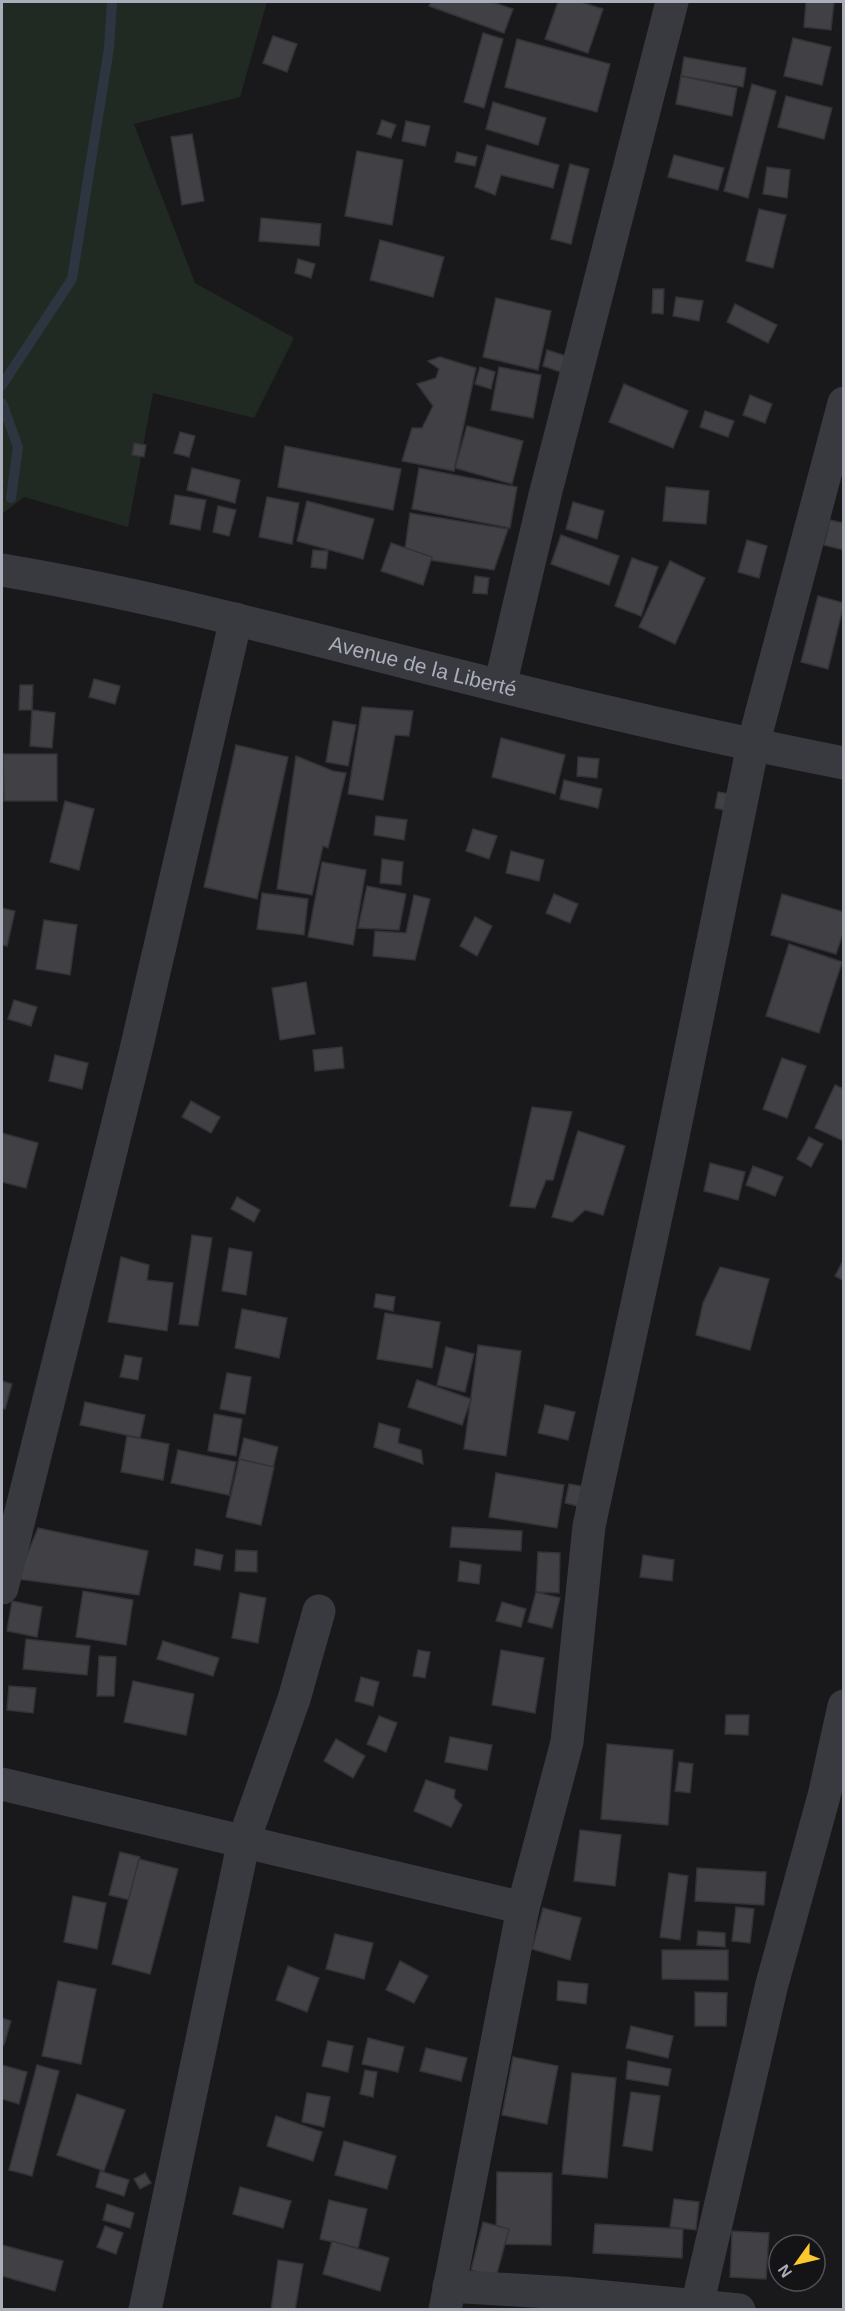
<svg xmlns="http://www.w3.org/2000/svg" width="845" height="2311" viewBox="0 0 845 2311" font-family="Arial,sans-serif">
  <rect width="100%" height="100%" fill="#19191b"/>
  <path fill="#202a22" d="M2 2H267L240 97 134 124 195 283 294 338 254 418 153 393 128 527 24 497 2 514Z"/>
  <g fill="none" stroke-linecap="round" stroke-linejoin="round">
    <g stroke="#2d3640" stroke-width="10">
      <path d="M2 385 72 279 109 48 112 2"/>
      <path d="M2 403 18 447 11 498"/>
    </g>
  </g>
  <g fill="#404045" stroke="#333237" stroke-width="1.5">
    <path d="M431 2H492L513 9 504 33 429 6Z"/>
    <path d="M558 2H581L603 9 588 53 545 39Z"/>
    <path d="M806 2H834L831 30 804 27Z"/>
    <path d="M483 33 503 39 484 108 464 102Z"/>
    <path d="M273 36 297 44 287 72 263 63Z"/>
    <path d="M793 38 831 47 822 85 784 76Z"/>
    <path d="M517 39 610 64 597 112 505 87Z"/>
    <path d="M684 57 746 68 743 87 681 76Z"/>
    <path d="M681 76 737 88 732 116 676 104Z"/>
    <path d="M752 84 776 91 748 198 724 191Z"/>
    <path d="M786 96 832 108 824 139 778 127Z"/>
    <path d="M493 102 546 118 538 145 486 129Z"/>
    <path d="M382 120 396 125 391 138 377 134Z"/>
    <path d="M406 121 430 126 425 146 402 141Z"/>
    <path d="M192 134 204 201 182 205 171 137Z"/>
    <path d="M487 145 559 165 553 188 501 175 495 195 475 187Z"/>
    <path d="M357 151 403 160 392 225 345 216Z"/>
    <path d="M457 152 477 157 475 166 455 162Z"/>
    <path d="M674 155 724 168 718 190 668 177Z"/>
    <path d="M570 164 589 169 571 244 551 239Z"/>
    <path d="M767 167 790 170 787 198 763 194Z"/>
    <path d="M759 209 786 215 773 268 746 261Z"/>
    <path d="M261 218 321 224 319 246 259 241Z"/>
    <path d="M380 240 444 257 433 297 370 280Z"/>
    <path d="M298 259 315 264 311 278 295 273Z"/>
    <path d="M653 289H664L663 314 652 313Z"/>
    <path d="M676 297 703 301 699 321 673 316Z"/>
    <path d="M496 298 551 311 538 370 483 357Z"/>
    <path d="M735 304 777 325 768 343 727 322Z"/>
    <path d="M547 350 566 356 561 372 543 366Z"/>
    <path d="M440 357 476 368 454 471 402 461 412 428H422L433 406 417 384 436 378 439 369 428 361Z"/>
    <path d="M480 367 495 372 491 389 475 384Z"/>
    <path d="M499 367 541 375 533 418 491 410Z"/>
    <path d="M624 384 688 411 673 448 609 422Z"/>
    <path d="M750 395 772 404 765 423 743 415Z"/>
    <path d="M705 411 734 421 728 437 700 427Z"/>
    <path d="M467 426 523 441 512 484 455 468Z"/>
    <path d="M180 432 195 436 189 457 174 453Z"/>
    <path d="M134 443 146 445 144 457 132 455Z"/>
    <path d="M285 446 401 469 393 510 278 487Z"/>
    <path d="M192 468 240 480 235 503 187 490Z"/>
    <path d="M419 468 517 487 510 528 412 509Z"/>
    <path d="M666 487 709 491 706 524 663 521Z"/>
    <path d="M175 495 206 500 200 530 170 524Z"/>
    <path d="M267 497 299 503 292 544 259 537Z"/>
    <path d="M307 501 374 519 363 559 297 541Z"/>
    <path d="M573 502 604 511 597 539 566 529Z"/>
    <path d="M218 506 236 510 229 536 213 532Z"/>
    <path d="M410 513 508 529 494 570 404 556Z"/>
    <path d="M830 520 844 523V550L824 545Z"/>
    <path d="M561 535 619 556 609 585 551 564Z"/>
    <path d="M747 540 767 546 759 578 738 572Z"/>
    <path d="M391 543 432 557 423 585 381 571Z"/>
    <path d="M313 550 328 551 326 569 311 567Z"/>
    <path d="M632 558 658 567 641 616 615 606Z"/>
    <path d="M670 561 705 578 675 644 639 627Z"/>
    <path d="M475 576 489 578 487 594 473 593Z"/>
    <path d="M818 596 844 603 828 669 801 662Z"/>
    <path d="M94 679 120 686 115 704 89 697Z"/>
    <path d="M20 685H33L32 710H19Z"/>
    <path d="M362 707 413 711 409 736 395 735 383 800 348 794Z"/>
    <path d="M32 710 55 713 52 748 30 746Z"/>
    <path d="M333 721 356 725 348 766 326 762Z"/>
    <path d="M501 738 565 755 555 794 492 777Z"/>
    <path d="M236 745 288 757 257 899 204 887Z"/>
    <path d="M3 754H57V801H4Z"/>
    <path d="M296 756 333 771 346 773 328 848 323 846 312 895 277 889Z"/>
    <path d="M578 757 599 759 597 778 577 776Z"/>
    <path d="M564 780 602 789 598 808 560 799Z"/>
    <path d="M718 792 731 794 728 811 715 808Z"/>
    <path d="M65 801 94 809 79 870 50 862Z"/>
    <path d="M376 816 407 820 404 840 374 835Z"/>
    <path d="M473 829 497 836 489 859 466 851Z"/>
    <path d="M511 851 544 860 539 881 506 873Z"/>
    <path d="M382 859 403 862 401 885 380 883Z"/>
    <path d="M322 862 366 870 353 945 308 937Z"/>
    <path d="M367 886 406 894 399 930 358 928Z"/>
    <path d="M262 893 308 899 304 935 257 929Z"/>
    <path d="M554 894 578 904 570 923 546 913Z"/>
    <path d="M782 894 844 912V930L836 954 771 935Z"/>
    <path d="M414 895 430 899 415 960 373 956 375 931 406 933Z"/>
    <path d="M2 908 15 911 7 946 2 945Z"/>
    <path d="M475 917 492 926 477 956 460 946Z"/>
    <path d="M44 920 77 925 70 975 36 969Z"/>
    <path d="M789 944 842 962 819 1033 766 1016Z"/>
    <path d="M306 982 315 1034 280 1040 272 988Z"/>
    <path d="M14 1000 37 1007 31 1026 8 1019Z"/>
    <path d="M342 1047 344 1068 315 1071 313 1050Z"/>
    <path d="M55 1055 88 1063 82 1089 49 1081Z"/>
    <path d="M782 1058 806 1066 787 1118 763 1109Z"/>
    <path d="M835 1085 844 1089V1141L815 1128Z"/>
    <path d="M191 1101 220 1117 211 1133 182 1117Z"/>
    <path d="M532 1107 572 1112 553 1180H546L535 1208 510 1206Z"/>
    <path d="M578 1131 625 1146 603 1215 585 1210 572 1222 552 1217Z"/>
    <path d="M2 1133 38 1143 26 1188 2 1182Z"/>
    <path d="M809 1137 823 1144 811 1167 797 1159Z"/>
    <path d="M710 1163 745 1172 738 1200 704 1191Z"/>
    <path d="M753 1166 783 1177 775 1196 746 1185Z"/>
    <path d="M237 1197 260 1210 254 1222 231 1209Z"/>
    <path d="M192 1235 212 1238 198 1326 179 1324Z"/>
    <path d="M229 1248 252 1252 246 1295 222 1291Z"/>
    <path d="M121 1257 149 1265 147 1280 173 1283 167 1331 108 1322Z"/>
    <path d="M844 1259V1281L835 1276Z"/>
    <path d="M720 1267 769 1279 750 1350 696 1335 703 1303Z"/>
    <path d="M376 1294 395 1297 393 1311 374 1307Z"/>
    <path d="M242 1309 287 1318 279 1358 235 1348Z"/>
    <path d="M385 1313 440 1322 432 1368 377 1359Z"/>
    <path d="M478 1345 521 1351 506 1456 464 1449Z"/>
    <path d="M446 1347 474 1354 465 1392 437 1385Z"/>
    <path d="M125 1355 142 1358 138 1380 120 1377Z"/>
    <path d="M227 1373 251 1377 245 1414 220 1409Z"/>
    <path d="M417 1380 471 1399 462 1425 408 1407Z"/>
    <path d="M2 1381 12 1384 5 1409 2 1408Z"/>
    <path d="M85 1402 145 1415 140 1438 80 1425Z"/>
    <path d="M545 1405 575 1412 568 1440 538 1433Z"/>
    <path d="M214 1414 242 1419 236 1456 208 1451Z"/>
    <path d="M379 1423 400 1429 398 1443 421 1450 423 1464 374 1447Z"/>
    <path d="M127 1436 169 1444 163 1480 121 1472Z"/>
    <path d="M244 1438 278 1447 273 1468 239 1459Z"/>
    <path d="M178 1450 236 1462 229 1495 171 1483Z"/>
    <path d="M239 1459 274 1467 261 1525 226 1517Z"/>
    <path d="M496 1473 564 1485 557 1528 489 1517Z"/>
    <path d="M569 1484 582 1486 578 1506 565 1503Z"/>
    <path d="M452 1527 522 1531 521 1551 450 1547Z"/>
    <path d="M38 1528 148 1551 139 1595 17 1579Z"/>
    <path d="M196 1549 223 1555 220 1570 194 1565Z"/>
    <path d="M236 1550 257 1551V1572L235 1571Z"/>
    <path d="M538 1552 560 1553 559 1593 536 1592Z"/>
    <path d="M643 1555 674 1560 672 1581 640 1577Z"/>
    <path d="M460 1561 481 1565 479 1584 458 1581Z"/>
    <path d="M83 1591 133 1600 126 1645 76 1637Z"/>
    <path d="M536 1592 560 1598 552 1628 528 1622Z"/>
    <path d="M240 1593 266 1598 258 1643 232 1638Z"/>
    <path d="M12 1601 42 1607 37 1637 7 1631Z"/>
    <path d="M502 1602 526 1609 521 1627 496 1621Z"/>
    <path d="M26 1639 90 1646 87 1675 23 1669Z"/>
    <path d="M163 1641 219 1658 213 1676 157 1659Z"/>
    <path d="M418 1650 430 1652 425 1678 413 1676Z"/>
    <path d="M501 1650 544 1658 535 1713 492 1705Z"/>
    <path d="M99 1656 116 1657 114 1696H97Z"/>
    <path d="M361 1677 379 1682 373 1706 355 1701Z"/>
    <path d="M133 1681 194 1694 186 1735 124 1722Z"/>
    <path d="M9 1686 36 1688 33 1713 7 1710Z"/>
    <path d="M726 1715H749L748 1735 725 1734Z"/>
    <path d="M379 1716 397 1723 386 1752 367 1744Z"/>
    <path d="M450 1737 492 1745 487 1770 445 1762Z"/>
    <path d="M336 1739 365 1756 353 1778 324 1761Z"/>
    <path d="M607 1744 673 1750 668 1825 601 1819Z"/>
    <path d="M679 1762 693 1764 690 1793 675 1791Z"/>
    <path d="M426 1780 455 1790 454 1798 462 1805 451 1827 414 1811Z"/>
    <path d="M580 1830 621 1835 615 1886 574 1881Z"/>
    <path d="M120 1852 140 1857 130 1900 109 1895Z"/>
    <path d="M139 1859 178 1869 150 1974 112 1964Z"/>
    <path d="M697 1868 766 1872 764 1905 695 1901Z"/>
    <path d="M669 1873 688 1876 680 1940 660 1937Z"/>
    <path d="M73 1896 106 1903 97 1949 64 1942Z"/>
    <path d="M736 1907 754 1909 750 1943 732 1941Z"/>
    <path d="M543 1908 581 1918 570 1960 532 1949Z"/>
    <path d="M698 1931 725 1933V1947L697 1945Z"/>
    <path d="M335 1934 373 1943 364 1979 326 1969Z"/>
    <path d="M662 1950H728V1980L662 1979Z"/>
    <path d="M400 1961 428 1976 414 2003 386 1990Z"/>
    <path d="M288 1966 319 1978 307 2012 276 2000Z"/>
    <path d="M58 1981 96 1989 81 2064 42 2056Z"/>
    <path d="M558 1981 588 1984 586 2004 557 2000Z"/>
    <path d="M695 1992 727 1993 726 2026H695Z"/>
    <path d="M2 2018 11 2021 4 2045 2 2044Z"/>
    <path d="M631 2026 673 2036 668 2058 626 2048Z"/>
    <path d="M368 2038 404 2047 398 2072 362 2064Z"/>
    <path d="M328 2041 353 2046 348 2072 322 2066Z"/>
    <path d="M426 2048 467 2058 461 2081 420 2071Z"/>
    <path d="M513 2057 558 2066 547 2124 502 2115Z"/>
    <path d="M628 2061 671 2069 668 2086 626 2079Z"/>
    <path d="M2 2065 27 2072 19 2104 2 2099Z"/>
    <path d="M37 2065 59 2071 32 2176 9 2170Z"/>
    <path d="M365 2070 377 2072 373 2097 360 2094Z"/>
    <path d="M572 2073 616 2078 607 2178 562 2174Z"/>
    <path d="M631 2092 660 2096 652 2151 623 2146Z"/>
    <path d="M307 2093 330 2097 324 2127 302 2122Z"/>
    <path d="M77 2094 125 2110 104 2171 57 2155Z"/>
    <path d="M276 2116 322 2132 313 2161 267 2146Z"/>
    <path d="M344 2141 396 2156 387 2189 335 2175Z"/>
    <path d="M100 2171 129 2180 124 2196 96 2187Z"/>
    <path d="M497 2172 552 2173 551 2245 496 2244Z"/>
    <path d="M145 2173 151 2183 140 2189 134 2179Z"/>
    <path d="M240 2187 291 2201 283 2228 233 2214Z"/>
    <path d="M674 2199 699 2202 696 2230 670 2227Z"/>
    <path d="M329 2200 367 2209 358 2248 320 2239Z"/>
    <path d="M107 2204 134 2213 130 2228 103 2220Z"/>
    <path d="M483 2222 509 2229 496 2277 471 2270Z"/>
    <path d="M595 2224 683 2229 682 2258 593 2253Z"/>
    <path d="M105 2226 123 2233 116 2254 97 2247Z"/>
    <path d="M732 2231 769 2233 766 2279 730 2277Z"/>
    <path d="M332 2241 389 2258 380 2291 323 2274Z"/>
    <path d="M2 2245 63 2261 55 2291 2 2276Z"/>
    <path d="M278 2260 303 2264 295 2310H271Z"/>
  </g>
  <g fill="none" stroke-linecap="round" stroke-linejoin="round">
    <g stroke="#393a40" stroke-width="33">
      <path id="s1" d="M2 570C129 591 255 624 381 656 534 695 688 733 844 763"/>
      <path d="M500 686 545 495 672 2"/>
      <path d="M2 1588 135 1054 236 619"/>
      <path d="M2 1784 523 1908"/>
      <path d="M449 2286 565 2293 739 2310"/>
      <path d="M145 2310 244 1840 294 1699 319 1611"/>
      <path d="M445 2310 523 1908 567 1742 589 1526 668 1161 753 745 844 403"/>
      <path d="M696 2310 772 1984 824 1796 844 1706"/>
    </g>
  </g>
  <g text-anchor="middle" stroke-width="6" stroke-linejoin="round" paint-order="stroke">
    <g font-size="21" fill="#aaaebb" stroke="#141316">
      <text dy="7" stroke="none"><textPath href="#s1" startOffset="432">Avenue de la Liberté</textPath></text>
    </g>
  </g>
  <rect width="845" height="2311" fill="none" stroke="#aaaebb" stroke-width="6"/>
  <g transform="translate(797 2263) rotate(236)"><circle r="28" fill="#141316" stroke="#505158" stroke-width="1.5"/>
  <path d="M0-4.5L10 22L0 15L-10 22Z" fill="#fdc82e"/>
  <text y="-9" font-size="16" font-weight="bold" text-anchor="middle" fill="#aaaebb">N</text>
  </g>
</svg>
